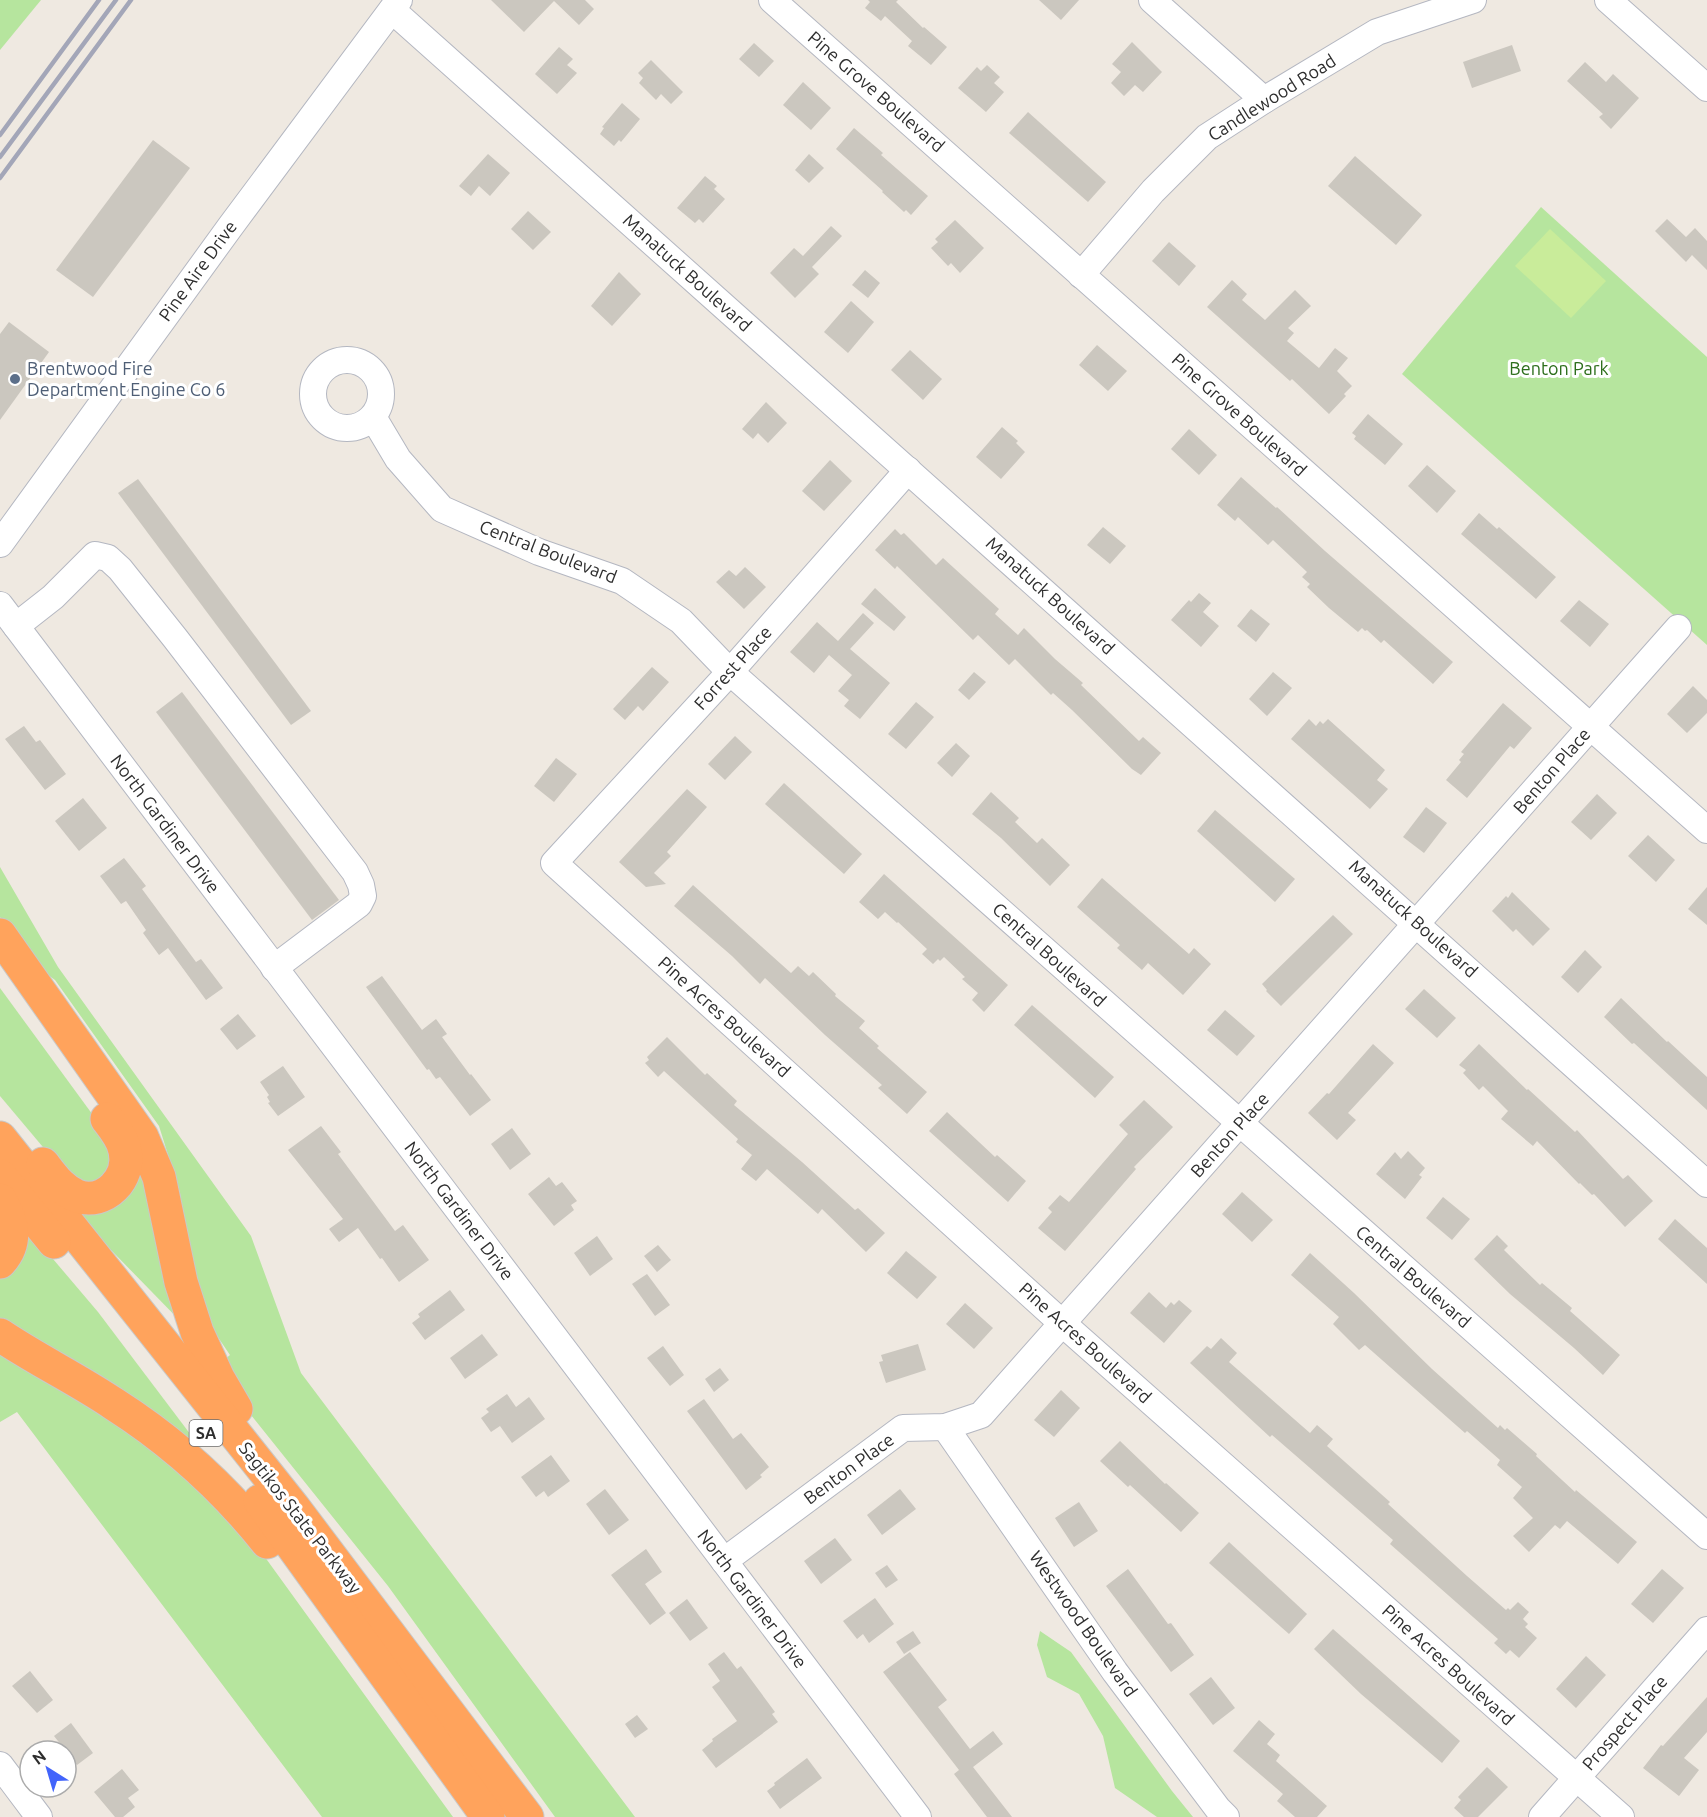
<svg xmlns="http://www.w3.org/2000/svg" width="1707" height="1817" viewBox="0 0 1707 1817" font-family="Ubuntu,sans-serif">
  <rect width="100%" height="100%" fill="#efe9e1"/>
  <g fill="#b6e59e">
    <path d="M0 0H41L0 50Z"/>
    <path d="M1541 207 1707 357V645L1402 374Z"/>
    <path d="M0 867 58 967 251 1236 301 1373 635 1817H555L388 1586 251 1415 224 1360 230 1355 205 1318 188 1254 180 1193 159 1126 55 980 23 957 0 917Z"/>
    <path d="M0 988 117 1148 102 1187 69 1178 0 1096Z"/>
    <path d="M136 1150 189 1330 111 1250 74 1208Z"/>
    <path d="M25 1226 98 1312 203 1451 197 1459 0 1326V1277Z"/>
    <path d="M0 1345 98 1404 238 1520 453 1817H322L17 1412 0 1422Z"/>
    <path d="M1040 1631 1071 1652 1172 1791 1193 1817H1157L1115 1788 1103 1736 1079 1694 1047 1677 1037 1645Z"/>
  </g>
  <path fill="#c9ec9a" d="M1550 229 1606 281 1571 318 1515 266Z"/>
  <g fill="#cbc7bf">
    <path d="M491 0H585L594 9 579 25 554 1 524 32Z"/>
    <path d="M868 0H898L896 2 923 28 924 27 947 47 931 65 908 46 912 41 885 16 881 21 865 8 870 2Z"/>
    <path d="M1039 0H1079L1061 20Z"/>
    <path d="M1132 42 1162 72 1143 92 1135 85 1124 96 1111 83 1121 72 1112 64Z"/>
    <path d="M754 43 774 61 759 77 739 59Z"/>
    <path d="M1512 45 1521 71 1472 88 1463 62Z"/>
    <path d="M559 47 573 59 567 65 577 73 557 94 535 74Z"/>
    <path d="M651 60 683 92 671 104 661 94 656 100 639 83 643 78 638 73Z"/>
    <path d="M1585 62 1606 82 1613 74 1639 98 1611 129 1599 117 1603 114 1567 81Z"/>
    <path d="M987 65 1000 77 994 83 1004 92 986 112 958 88 977 67 981 71Z"/>
    <path d="M803 82 831 108 811 130 783 105Z"/>
    <path d="M622 103 640 119 621 142 619 140 614 146 600 134 604 128 602 127Z"/>
    <path d="M1028 112 1106 182 1088 202 1009 133Z"/>
    <path d="M854 128 883 153 881 155 928 196 911 215 906 210 904 212 882 192 883 191 836 149Z"/>
    <path d="M153 140 190 168 93 297 56 270Z"/>
    <path d="M488 154 510 173 490 196 479 186 471 196 459 186Z"/>
    <path d="M809 154 824 168 809 183 795 170Z"/>
    <path d="M1355 156 1422 215 1396 245 1328 186Z"/>
    <path d="M705 176 717 186 714 189 725 199 703 223 699 219 695 223 677 208Z"/>
    <path d="M528 211 551 232 533 250 511 229Z"/>
    <path d="M1667 219 1686 237 1695 228 1707 241V270L1692 255 1686 262 1655 231Z"/>
    <path d="M955 220 984 248 960 273 951 263 948 266 931 248 938 242 935 239Z"/>
    <path d="M831 226 842 236 812 267 819 274 795 298 770 273 794 248 803 256Z"/>
    <path d="M1169 242 1196 266 1179 286 1152 261Z"/>
    <path d="M865 270 880 283 868 298 852 285Z"/>
    <path d="M619 272 641 294 612 326 591 306Z"/>
    <path d="M1232 280 1247 294 1242 300 1265 320 1295 290 1311 306 1288 328 1294 333 1287 341 1319 368 1335 348 1348 358 1337 371 1352 386 1344 394 1346 396 1329 414 1292 379 1290 381 1207 307Z"/>
    <path d="M851 301 874 322 848 353 824 332Z"/>
    <path d="M9 322 49 352 0 420V334Z"/>
    <path d="M1097 345 1127 371 1108 391 1079 365Z"/>
    <path d="M910 350 942 379 923 400 891 370Z"/>
    <path d="M766 402 787 423 768 443 758 433 753 439 742 429Z"/>
    <path d="M1368 414 1403 444 1385 465 1354 439 1356 436 1352 433Z"/>
    <path d="M1002 427 1018 441 1016 443 1025 452 1001 479 976 457Z"/>
    <path d="M1189 429 1217 455 1199 475 1171 449Z"/>
    <path d="M830 460 852 481 824 511 802 491Z"/>
    <path d="M1427 465 1456 491 1437 513 1408 486Z"/>
    <path d="M1241 477 1276 508 1277 507 1325 551 1453 662 1433 684 1384 640 1381 643 1367 630 1365 631 1362 628 1358 632 1329 608 1307 587 1310 584 1302 577 1307 572 1273 540 1268 545 1238 517 1235 521 1217 505Z"/>
    <path d="M138 479 311 711 291 725 118 493Z"/>
    <path d="M1479 513 1497 529 1499 527 1556 577 1536 599 1461 534Z"/>
    <path d="M1103 527 1126 546 1110 564 1087 545Z"/>
    <path d="M895 529 901 535 904 533 936 565 943 558 999 609 995 614 1018 635 1024 628 1055 659 1083 683 1081 685 1139 741 1143 737 1161 753 1141 775 1132 769 1072 710 1053 693 1051 695 1015 659 1009 665 978 635 973 640 897 566 895 569 875 550Z"/>
    <path d="M745 567 766 587 744 609 716 582 729 570 736 576Z"/>
    <path d="M875 588 906 617 894 631 861 604Z"/>
    <path d="M1199 593 1211 603 1203 612 1219 626 1201 647 1171 620 1189 600 1191 602Z"/>
    <path d="M1579 600 1609 624 1590 647 1560 621Z"/>
    <path d="M1251 609 1270 624 1256 642 1237 626Z"/>
    <path d="M863 613 874 623 850 649 890 683 860 719 844 706 849 700 838 691 852 675 829 655 814 673 790 652 817 622 838 641Z"/>
    <path d="M652 667 669 682 643 711 638 706 625 720 613 709Z"/>
    <path d="M974 672 986 682 969 700 958 690Z"/>
    <path d="M1273 672 1292 688 1267 716 1249 699Z"/>
    <path d="M1693 686 1707 700V713L1687 733 1667 714Z"/>
    <path d="M182 692 339 900 312 920 156 712Z"/>
    <path d="M916 702 934 717 906 749 888 734Z"/>
    <path d="M1503 703 1532 728 1514 749 1510 746 1467 798 1446 780 1461 762 1459 760 1464 754 1461 752Z"/>
    <path d="M1309 719 1316 726 1320 721 1323 724 1328 719 1385 770 1377 780 1388 789 1370 809 1291 739Z"/>
    <path d="M24 726 36 742 40 740 66 774 45 790 5 739Z"/>
    <path d="M735 736 752 752 725 780 708 764Z"/>
    <path d="M956 743 970 756 952 777 937 763Z"/>
    <path d="M556 758 577 774 554 802 534 786Z"/>
    <path d="M784 783 862 854 844 874 765 804Z"/>
    <path d="M687 789 707 807 667 852 671 856 654 873 666 884 646 887 619 862Z"/>
    <path d="M991 792 1019 818 1015 822 1037 843 1042 838 1070 865 1050 886 1001 838 972 814Z"/>
    <path d="M1597 794 1617 813 1591 840 1571 822Z"/>
    <path d="M83 798 107 828 79 851 55 821Z"/>
    <path d="M1426 807 1447 823 1424 853 1403 837Z"/>
    <path d="M1215 810 1295 879 1275 902 1197 831Z"/>
    <path d="M1648 835 1675 860 1656 882 1628 856Z"/>
    <path d="M124 858 146 886 142 889 196 962 201 959 223 988 206 1000 168 948 159 955 143 933 146 930 126 901 121 904 100 876Z"/>
    <path d="M884 874 1008 985 984 1012 972 1000 978 993 962 979 965 977 944 957 940 961 938 959 933 964 922 954 927 949 898 922 897 923 885 912 878 919 859 902Z"/>
    <path d="M1102 878 1189 954 1194 948 1211 964 1183 995 1148 963 1142 970 1117 948 1120 945 1077 907Z"/>
    <path d="M693 885 791 973 798 966 809 976 813 972 836 994 835 996 865 1021 859 1028 879 1046 877 1048 927 1092 907 1114 878 1088 882 1085 825 1035 765 978 760 984 732 956 674 906Z"/>
    <path d="M1707 887V925L1688 909Z"/>
    <path d="M1512 892 1550 929 1533 946 1516 929 1513 932 1492 911 1506 896 1508 898Z"/>
    <path d="M1333 915 1353 934 1281 1006 1266 991 1267 990 1262 984Z"/>
    <path d="M1585 950 1602 967 1578 993 1561 977Z"/>
    <path d="M382 976 422 1030 436 1019 447 1034 442 1037 470 1075 471 1074 491 1100 470 1116 440 1077 436 1079 429 1069 427 1070 366 987Z"/>
    <path d="M1424 989 1456 1018 1437 1038 1405 1009Z"/>
    <path d="M1621 998 1667 1042 1668 1041 1707 1077V1110L1634 1043 1632 1044 1604 1017Z"/>
    <path d="M1032 1005 1114 1077 1095 1098 1014 1025Z"/>
    <path d="M1225 1010 1255 1036 1237 1056 1207 1030Z"/>
    <path d="M238 1014 256 1036 237 1050 220 1029Z"/>
    <path d="M667 1037 705 1075 707 1073 737 1101 734 1105 802 1162 855 1210 858 1208 885 1233 866 1252 822 1209 818 1214 767 1169 756 1181 741 1169 752 1155 736 1142 738 1139 664 1071 658 1077 645 1063 649 1060 647 1057Z"/>
    <path d="M1373 1044 1394 1063 1348 1113 1356 1120 1337 1140 1308 1113 1327 1093 1329 1094Z"/>
    <path d="M1479 1044 1527 1090 1528 1089 1575 1132 1577 1130 1623 1179 1628 1175 1653 1201 1625 1227 1594 1194 1592 1195 1580 1183 1579 1184 1537 1141 1533 1146 1501 1119 1508 1111 1483 1086 1479 1090 1463 1073 1466 1070 1459 1065Z"/>
    <path d="M283 1066 305 1097 278 1116 268 1103 270 1102 267 1097 269 1095 260 1082Z"/>
    <path d="M1144 1100 1173 1127 1134 1167 1136 1169 1065 1251 1038 1228 1052 1212 1048 1208 1060 1195 1069 1202 1128 1134 1119 1125Z"/>
    <path d="M947 1112 995 1157 997 1155 1026 1181 1008 1202 929 1131Z"/>
    <path d="M321 1126 341 1152 338 1154 395 1231 403 1225 429 1260 399 1282 382 1258 380 1259 358 1228 339 1242 329 1229 343 1219 288 1150Z"/>
    <path d="M512 1128 531 1154 510 1170 491 1144Z"/>
    <path d="M1408 1151 1425 1168 1419 1175 1422 1177 1405 1199 1376 1174 1395 1152 1401 1159Z"/>
    <path d="M549 1177 556 1186 562 1182 577 1201 571 1205 574 1210 554 1226 528 1194Z"/>
    <path d="M1242 1192 1273 1220 1252 1242 1222 1214Z"/>
    <path d="M1443 1197 1470 1219 1452 1240 1426 1218Z"/>
    <path d="M1675 1219 1707 1248V1284L1658 1239Z"/>
    <path d="M1497 1235 1508 1246 1504 1250 1540 1285 1542 1283 1572 1308 1570 1311 1620 1355 1603 1375 1574 1348 1510 1294 1474 1259Z"/>
    <path d="M597 1236 613 1259 590 1276 574 1253Z"/>
    <path d="M658 1245 671 1260 657 1272 644 1256Z"/>
    <path d="M906 1251 937 1277 917 1299 887 1273Z"/>
    <path d="M1310 1253 1354 1293 1432 1369 1498 1428 1500 1425 1505 1430 1507 1428 1537 1454 1536 1456 1575 1492 1576 1490 1637 1542 1618 1564 1567 1521 1560 1529 1555 1525 1529 1552 1513 1536 1533 1518 1513 1498 1522 1487 1497 1465 1500 1460 1467 1431 1465 1433 1365 1345 1359 1350 1333 1324 1339 1317 1291 1275Z"/>
    <path d="M647 1274 670 1305 655 1316 632 1284Z"/>
    <path d="M450 1290 465 1310 425 1340 412 1323 420 1317 418 1314Z"/>
    <path d="M1149 1292 1166 1308 1171 1302 1174 1305 1179 1300 1192 1311 1164 1343 1130 1313Z"/>
    <path d="M965 1303 993 1328 974 1349 946 1324Z"/>
    <path d="M482 1334 498 1355 465 1379 450 1358Z"/>
    <path d="M1221 1338 1237 1353 1229 1362 1310 1433 1317 1425 1333 1439 1327 1446 1390 1502 1388 1504 1467 1576 1506 1610 1508 1608 1510 1610 1518 1602 1529 1612 1523 1619 1528 1624 1525 1627 1537 1638 1519 1658 1510 1650 1506 1654 1494 1643 1498 1639 1390 1544 1393 1540 1272 1435 1270 1437 1190 1363 1207 1346 1211 1349Z"/>
    <path d="M918 1344 926 1370 886 1383 879 1362 883 1361 881 1355Z"/>
    <path d="M663 1346 684 1375 670 1386 647 1358Z"/>
    <path d="M720 1368 729 1380 714 1392 705 1379Z"/>
    <path d="M1061 1390 1080 1408 1054 1437 1034 1420Z"/>
    <path d="M507 1394 516 1407 529 1397 545 1419 512 1443 500 1426 491 1432 481 1418 489 1412 486 1409Z"/>
    <path d="M704 1399 733 1439 741 1433 769 1467 760 1475 762 1477 746 1490 687 1411Z"/>
    <path d="M1120 1441 1165 1484 1166 1483 1199 1513 1181 1532 1130 1485 1128 1487 1100 1461Z"/>
    <path d="M551 1455 570 1481 548 1497 544 1491 536 1497 521 1477Z"/>
    <path d="M605 1489 629 1520 609 1535 586 1504Z"/>
    <path d="M900 1489 916 1509 882 1535 867 1515Z"/>
    <path d="M1079 1502 1098 1531 1074 1547 1055 1518Z"/>
    <path d="M835 1538 852 1560 821 1584 804 1561Z"/>
    <path d="M1229 1542 1307 1614 1289 1634 1209 1563Z"/>
    <path d="M646 1549 662 1572 645 1584 666 1613 650 1625 611 1575Z"/>
    <path d="M887 1565 898 1580 886 1588 875 1573Z"/>
    <path d="M1128 1569 1168 1624 1171 1623 1194 1655 1171 1672 1106 1586Z"/>
    <path d="M1662 1569 1684 1588 1653 1623 1631 1604Z"/>
    <path d="M875 1598 894 1624 869 1643 863 1634 857 1639 843 1621Z"/>
    <path d="M687 1599 708 1628 690 1641 669 1613Z"/>
    <path d="M1333 1629 1460 1741 1442 1763 1361 1694 1314 1649Z"/>
    <path d="M913 1631 921 1643 904 1654 896 1642Z"/>
    <path d="M724 1652 737 1669 741 1666 775 1712 772 1714 778 1722 716 1768 702 1750 713 1741 712 1739 737 1721 712 1687 720 1681 708 1664Z"/>
    <path d="M910 1652 947 1700 938 1707 970 1749 993 1731 1003 1744 973 1767 1012 1817H987L954 1774 959 1770 883 1672Z"/>
    <path d="M1586 1656 1606 1675 1576 1708 1556 1689Z"/>
    <path d="M30 1671 53 1700 37 1713 12 1686Z"/>
    <path d="M1211 1677 1235 1708 1213 1725 1189 1694Z"/>
    <path d="M1707 1697V1732L1684 1758 1699 1770 1679 1796 1643 1768 1661 1745 1663 1746Z"/>
    <path d="M637 1715 648 1729 635 1738 625 1724Z"/>
    <path d="M1259 1720 1275 1734 1267 1744 1280 1755 1276 1761 1327 1806 1317 1817H1295L1277 1801 1283 1794 1233 1751Z"/>
    <path d="M71 1723 93 1753 77 1765 54 1736Z"/>
    <path d="M807 1758 822 1778 780 1809 767 1791 775 1785 774 1783Z"/>
    <path d="M1487 1767 1508 1787 1478 1817H1464L1454 1808 1461 1800 1458 1797Z"/>
    <path d="M122 1769 139 1790 128 1798 135 1807 123 1817H115L94 1792Z"/>
  </g>
  <g fill="none" stroke-linecap="round" stroke-linejoin="round">
    <defs>
      <g id="minor">
        <path d="M772 0 1707 830"/>
        <path d="M1152 0 1264 100"/>
        <path d="M1608 0 1707 88"/>
        <path d="M392 10 1707 1184"/>
        <path d="M1081 275 1153 191 1207 137 1264 100 1377 32 1473 0"/>
        <circle cx="347" cy="394" r="34"/>
        <path d="M373 417 398 459 442 509 539 552 622 581 681 621 730 672 1707 1536"/>
        <path d="M908 470 730 672 554 863 1062 1323 1621 1817"/>
        <path d="M0 544 230 227 399 0"/>
        <path d="M0 605 918 1817"/>
        <path d="M16 626 53 597 95 555 108 558 120 569 175 638 355 872 361 885 363 896 359 904 274 968"/>
        <path d="M945 1427 1115 1672 1218 1809 1226 1817"/>
        <path d="M724 1561 903 1428 945 1427 981 1415 1678 628"/>
        <path d="M0 1765 39 1817"/>
        <path d="M1542 1817 1707 1630"/>
      </g>
      <g id="highway">
        <path d="M0 935 142 1137 159 1177 181 1282 197 1332 218 1378 236 1409"/>
        <path d="M0 1138 294 1508 527 1817"/>
        <path d="M43 1164C53 1177 62 1190 77 1196 105 1206 131 1178 125 1151 123 1139 114 1128 107 1119"/>
        <path d="M0 1176 54 1242"/>
        <path d="M0 1200C13 1221 18 1242 0 1262"/>
        <path d="M0 1335C37 1360 77 1379 114 1404 172 1441 224 1488 267 1542"/>
        <path d="M260 1501 488 1817"/>
      </g>
    </defs>
    <use href="#minor" stroke="#b4b7c1" stroke-width="28"/>
    <use href="#highway" stroke="#c9c9c9" stroke-width="35"/>
    <use href="#minor" stroke="#fff" stroke-width="26"/>
    <use href="#highway" stroke="#ffa35c" stroke-width="33"/>
    <g stroke="#a3a6b8" stroke-width="4.5">
      <path d="M0 135 99 0"/>
      <path d="M0 157 116 0"/>
      <path d="M0 178 131 0"/>
    </g>
  </g>
  <circle fill="#5c6f8a" stroke="#fff" stroke-width="2" cx="15" cy="379" r="6"/>
  <g text-anchor="middle" stroke-width="6" stroke-linejoin="round" paint-order="stroke">
    <rect fill="#fff" stroke="#6d6d6d" stroke-width="1.5" x="189.5" y="1420" width="33" height="26" rx="4.5"/>
    <g font-size="16" font-weight="bold" fill="#2e2e2e">
      <text x="206" y="1439">SA</text>
    </g>
    <g font-size="18" fill="#2e2e2e" stroke="#fff">
      <text transform="translate(876 92) rotate(41)" y="6">Pine Grove Boulevard</text>
      <text transform="translate(1272 98) rotate(-32)" y="6">Candlewood Road</text>
      <text transform="translate(198 271) rotate(-54)" y="6">Pine Aire Drive</text>
      <text transform="translate(687 273) rotate(42)" y="6">Manatuck Boulevard</text>
      <text transform="translate(1239 415) rotate(42)" y="6">Pine Grove Boulevard</text>
      <text transform="translate(548 552) rotate(21)" y="6">Central Boulevard</text>
      <text transform="translate(1050 596) rotate(42)" y="6">Manatuck Boulevard</text>
      <text transform="translate(733 668) rotate(-48)" y="6">Forrest Place</text>
      <text transform="translate(1552 771) rotate(-49)" y="6">Benton Place</text>
      <text transform="translate(165 824) rotate(53)" y="6">North Gardiner Drive</text>
      <text transform="translate(1413 919) rotate(42)" y="6">Manatuck Boulevard</text>
      <text transform="translate(1049 955) rotate(42)" y="6">Central Boulevard</text>
      <text transform="translate(724 1017) rotate(42)" y="6">Pine Acres Boulevard</text>
      <text transform="translate(1230 1135) rotate(-48)" y="6">Benton Place</text>
      <text transform="translate(459 1211) rotate(53)" y="6">North Gardiner Drive</text>
      <text transform="translate(1413 1277) rotate(41)" y="6">Central Boulevard</text>
      <text transform="translate(1085 1343) rotate(42)" y="6">Pine Acres Boulevard</text>
      <text transform="translate(849 1469) rotate(-36)" y="6">Benton Place</text>
      <text transform="translate(300 1518) rotate(52)" y="6">Sagtikos State Parkway</text>
      <text transform="translate(752 1599) rotate(53)" y="6">North Gardiner Drive</text>
      <text transform="translate(1083 1624) rotate(55)" y="6">Westwood Boulevard</text>
      <text transform="translate(1448 1665) rotate(42)" y="6">Pine Acres Boulevard</text>
      <text transform="translate(1625 1723) rotate(-49)" y="6">Prospect Place</text>
    </g>
    <g font-size="18" fill="#4e5e75" stroke="#fff" text-anchor="start">
      <text x="27" y="375">Brentwood Fire<tspan x="27" dy="21">Department Engine Co 6</tspan></text>
    </g>
    <g font-size="18" fill="#2c6e1b" stroke="#fff">
      <text x="1559" y="375">Benton Park</text>
    </g>
  </g>
  <g transform="translate(48 1769) rotate(323)"><circle r="28" fill="#ffffff" stroke="#ababab" stroke-width="1.5"/>
  <path d="M0-4.5L10 22L0 15L-10 22Z" fill="#4264fb"/>
  <text y="-9" font-size="16" font-weight="bold" text-anchor="middle" fill="#2e2e2e">N</text>
  </g>
</svg>
